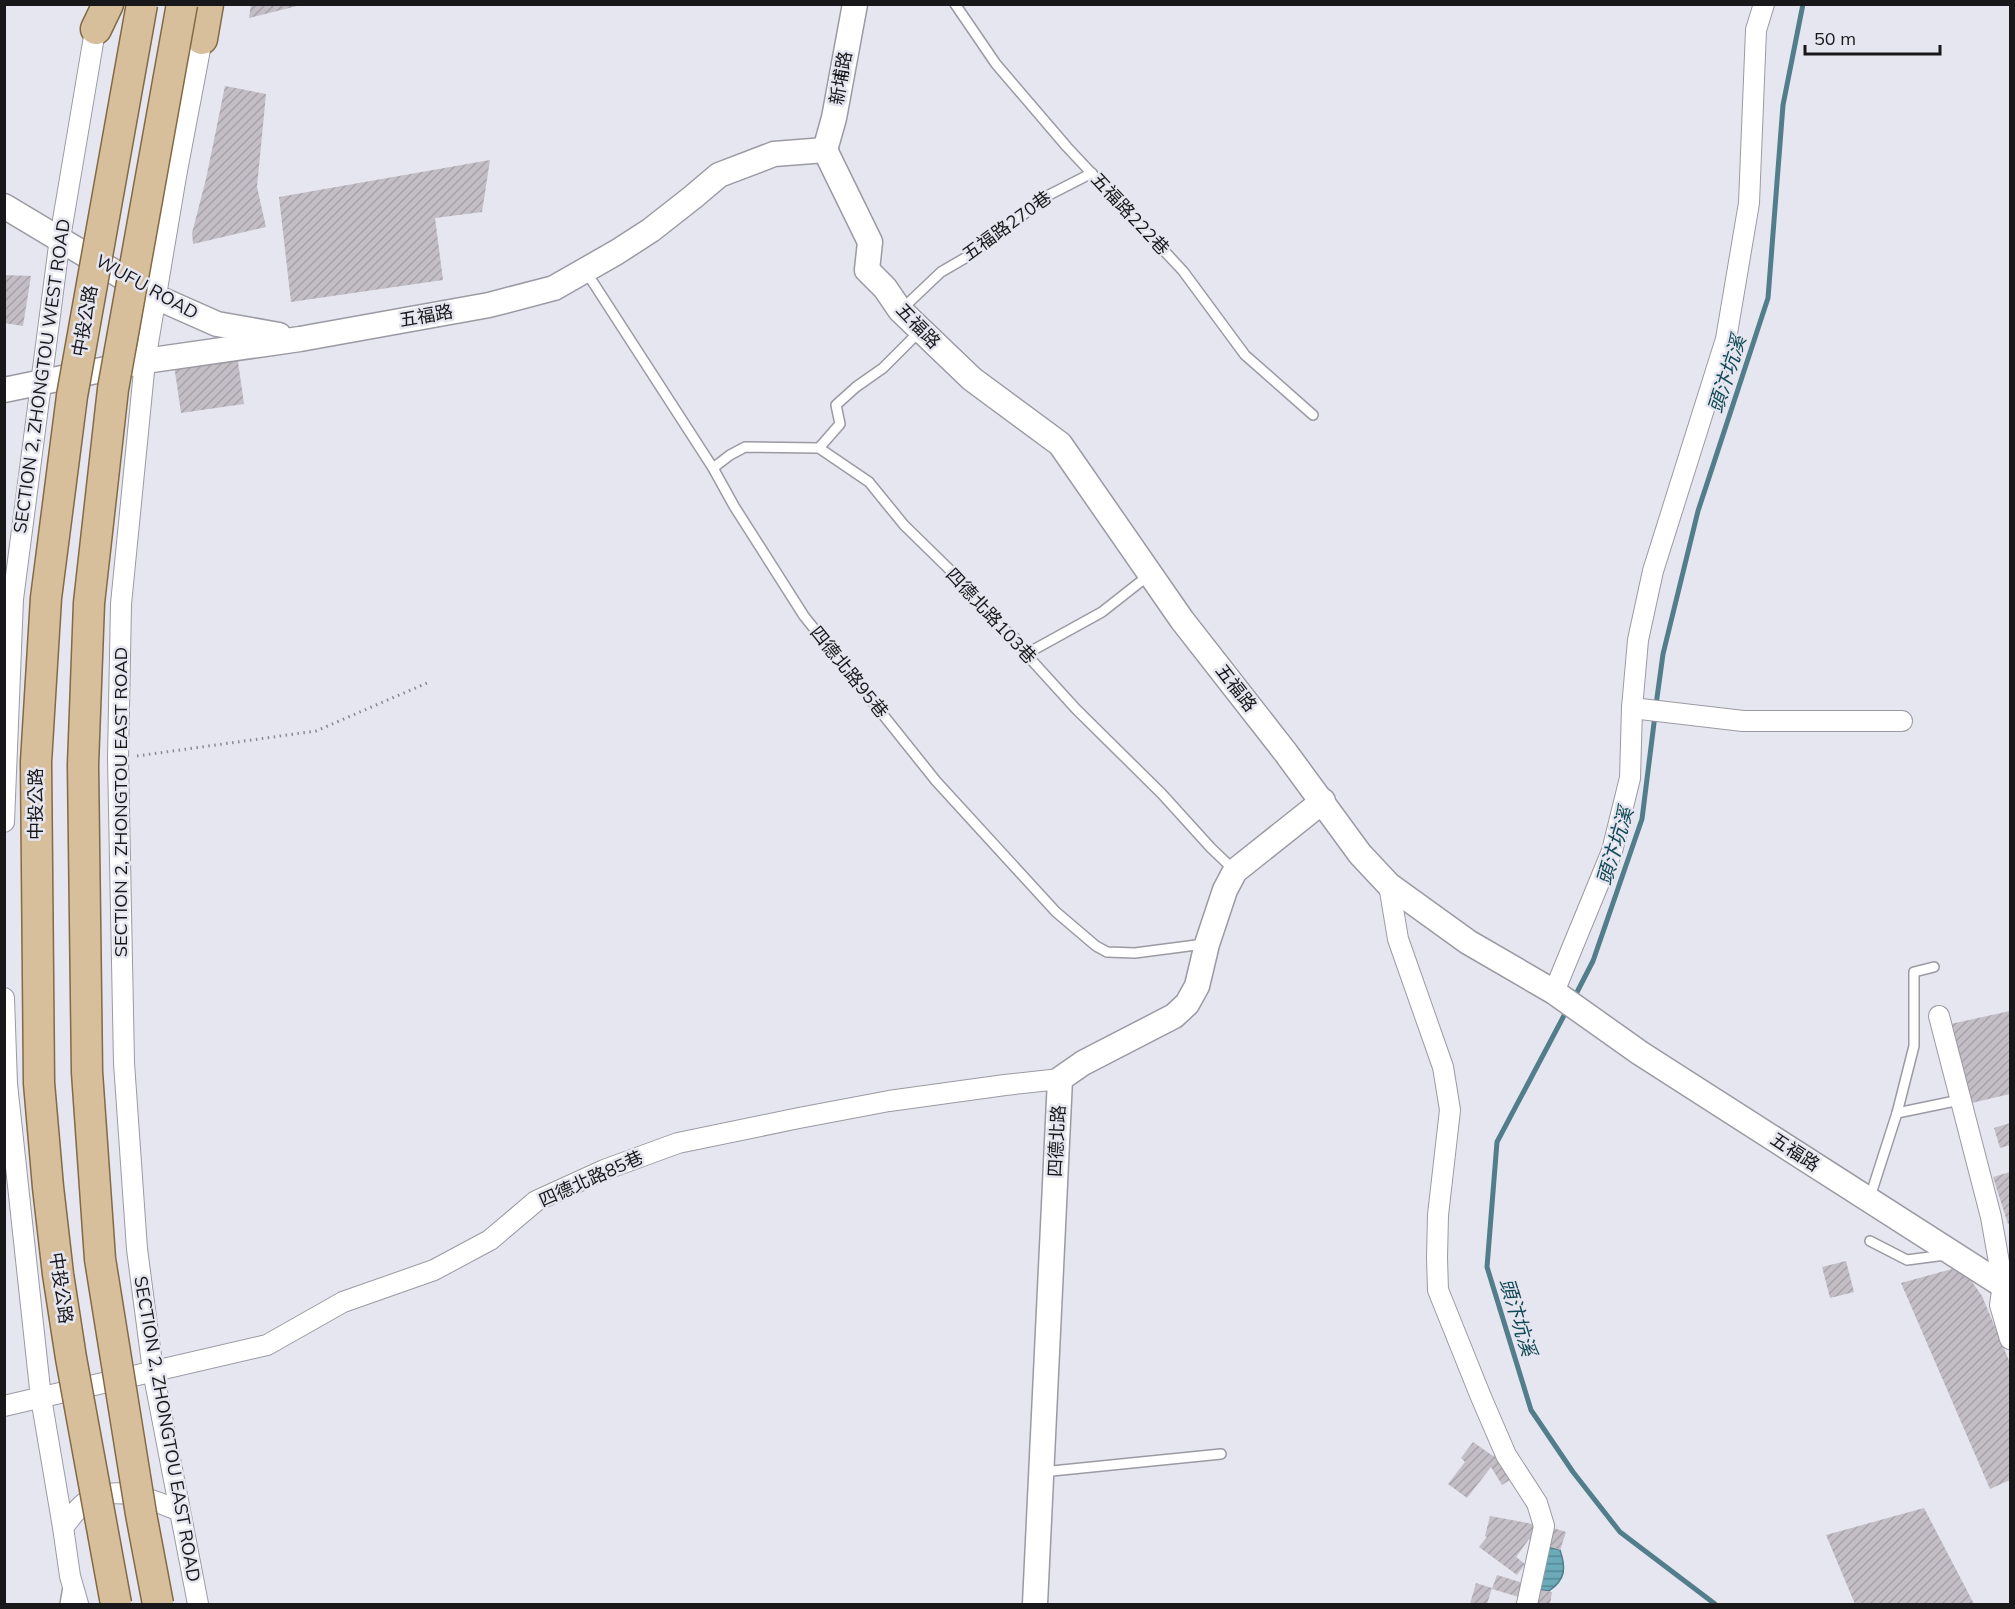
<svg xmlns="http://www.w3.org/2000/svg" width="2015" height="1609" viewBox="0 0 2015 1609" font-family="Mulish,'Noto Sans TC',sans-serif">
  <defs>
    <pattern id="water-rules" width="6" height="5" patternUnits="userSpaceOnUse" patternTransform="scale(1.5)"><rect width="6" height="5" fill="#6aaab9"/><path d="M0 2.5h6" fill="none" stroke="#568996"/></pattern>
    <pattern id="building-hatch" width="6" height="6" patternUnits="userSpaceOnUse" patternTransform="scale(1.5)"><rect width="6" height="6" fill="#c3bdc5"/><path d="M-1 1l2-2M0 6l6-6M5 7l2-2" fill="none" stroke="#a7a2a9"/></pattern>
  </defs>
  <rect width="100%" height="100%" fill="#e6e6f0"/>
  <path fill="url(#water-rules)" stroke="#517e8a" stroke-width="1.5" d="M1544 1545 1560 1550C1566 1568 1566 1579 1549 1591L1535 1589Z"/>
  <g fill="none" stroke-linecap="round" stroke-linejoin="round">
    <g stroke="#517e8a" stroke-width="5">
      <path d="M1656 705 1663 654 1698 511 1768 298 1783 105 1803 4"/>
      <path d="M1574 998 1593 961 1642 819 1655 715"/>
      <path d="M1568 1008 1497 1142 1487 1267 1531 1410 1573 1472 1620 1532 1715 1604"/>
    </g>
  </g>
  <g fill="url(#building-hatch)">
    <path d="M251 4H301V5L249 18Z"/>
    <path d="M225 86 266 94 257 187 266 227 193 244 192 233 206 179Z"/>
    <path d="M490 160 482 212 435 218 443 280 291 302 279 197Z"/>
    <path d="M4 275 31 276 23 326 4 323Z"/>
    <path d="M237 355 244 404 181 413 174 365Z"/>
    <path d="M2010 1011V1094L1963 1105 1946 1025Z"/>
    <path d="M2010 1123V1145L2000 1148 1994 1128Z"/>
    <path d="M2010 1172V1223L2008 1224 1993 1177Z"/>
    <path d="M1846 1261 1854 1292 1830 1298 1822 1267Z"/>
    <path d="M1952 1269 1970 1279 1982 1296 2010 1363V1480L1990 1489 1901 1283Z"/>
    <path d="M1473 1442 1493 1456 1499 1451 1516 1476 1502 1485 1491 1467 1467 1498 1448 1484 1465 1462 1461 1458Z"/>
    <path d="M1924 1508 1974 1604H1855L1826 1535Z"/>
    <path d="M1490 1516 1538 1525 1534 1540 1529 1539 1516 1557 1525 1564 1517 1575 1479 1547 1487 1537 1485 1536Z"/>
    <path d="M1550 1527 1566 1532 1560 1550 1544 1545Z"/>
    <path d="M1497 1575 1523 1583 1519 1597 1492 1589Z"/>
    <path d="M1476 1583 1492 1588 1487 1604H1470Z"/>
    <path d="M1535 1589 1552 1592 1550 1604H1533Z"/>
  </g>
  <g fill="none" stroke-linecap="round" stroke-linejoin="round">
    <defs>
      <g id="service">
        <path d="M955 4 996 64 1067 147 1183 271 1245 355 1313 415"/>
        <path d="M585 270 713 468 734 506 804 616 936 781 1056 912 1096 946 1107 952 1135 953 1204 944"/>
        <path d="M902 309 941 272 977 251 1047 196 1092 173"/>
        <path d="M819 448 840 424 836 405 856 387 883 368 921 330"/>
        <path d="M713 468 730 455 745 447 819 448 869 482 904 525 950 570 994 621 1015 638 1026 654 1076 709 1162 794 1211 848 1234 870"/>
        <path d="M1026 654 1102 612 1149 575"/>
        <path d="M1897 1113 1914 1046V972L1934 967"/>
        <path d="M1870 1197 1897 1113 1960 1100"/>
        <path d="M1870 1241 1907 1260 1945 1255"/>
        <path d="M1042 1472 1221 1454"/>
        <path d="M65 1604 68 1587"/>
      </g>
      <g id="minor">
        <path d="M1632 708 1743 721H1902"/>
        <path d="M4 822 13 599 60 238 97 19"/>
        <path d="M1389 885 1398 939 1443 1067 1450 1110 1438 1215 1437 1258 1438 1290 1481 1397 1506 1455 1537 1503 1544 1526 1527 1604"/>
        <path d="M1554 992 1612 851 1630 778 1632 708 1638 640 1653 571 1726 339 1749 203 1756 30 1764 4"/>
        <path d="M4 998 7 1084 41 1398 63 1527 70 1576 78 1604"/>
        <path d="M1939 1016 1991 1217 2003 1285 2000 1305 2010 1339"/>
        <path d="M4 1406 267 1345 343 1302 434 1270 490 1240 536 1201 604 1170 678 1143 799 1118 889 1101 1005 1085 1060 1079"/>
        <path d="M63 1527C71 1518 78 1506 89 1500 119 1484 152 1500 180 1511"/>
        <path d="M198 1604 153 1371 137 1249 124 1063 118 758 121 604 145 361 176 176 202 39 206 30"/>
      </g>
      <g id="tertiary">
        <path d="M825 150 870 242 867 270 885 288 900 310 972 379 1060 444 1182 620 1286 753 1360 854 1389 885 1468 942 1554 992 1640 1053 2010 1290"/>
        <path d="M825 150 834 118 855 4"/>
        <path d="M4 206 156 297 217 324 279 335"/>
        <path d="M4 390 145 361 300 339 489 305 554 288 617 252 651 230 693 197 719 175 774 154 825 150"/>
        <path d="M1035 1604 1060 1079 1083 1063 1174 1016 1187 1004 1197 986 1207 944 1225 890 1235 871 1323 801"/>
      </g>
      <g id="primary">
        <path d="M96 29 108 4"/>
        <path d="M202 39 208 4"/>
      </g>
    </defs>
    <use href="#service" stroke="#9b9aa4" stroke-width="12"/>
    <use href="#minor" stroke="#9b9aa4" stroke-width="22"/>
    <use href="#tertiary" stroke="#9b9aa4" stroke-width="27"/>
    <use href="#primary" stroke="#836944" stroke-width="33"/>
    <path stroke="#898990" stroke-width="3" stroke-dasharray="1.5 4.5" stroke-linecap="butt" d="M137 756 316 731 427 683"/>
    <use href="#service" stroke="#fff" stroke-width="9"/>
    <use href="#minor" stroke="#fff" stroke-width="20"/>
    <use href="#tertiary" stroke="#fff" stroke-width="24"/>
    <use href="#primary" stroke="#d7bf9c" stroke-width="30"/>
    <defs>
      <g id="primary-bridge">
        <path d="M116 1604 71 1358 58 1274 48 1187 39 1083 36 762 46 598 72 396 142 4"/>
        <path d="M158 1604 141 1514 100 1259 87 1072 83 765 89 603 113 389 182 4"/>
      </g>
    </defs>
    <use href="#primary-bridge" stroke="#836944" stroke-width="33" stroke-linecap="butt"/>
    <use href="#primary-bridge" stroke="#d7bf9c" stroke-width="30"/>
  </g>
  <g text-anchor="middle" stroke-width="5" stroke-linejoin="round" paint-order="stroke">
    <g font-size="18" fill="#18181b" stroke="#e6e6f0">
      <text transform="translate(841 78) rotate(-80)" y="6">新埔路</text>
      <text transform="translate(1130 214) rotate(47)" y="6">五福路222巷</text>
      <text transform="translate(1007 226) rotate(-36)" y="6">五福路270巷</text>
      <text transform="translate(147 287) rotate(29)" y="6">WUFU ROAD</text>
      <text transform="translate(426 316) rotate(-10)" y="6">五福路</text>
      <text transform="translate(85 321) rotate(-80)" y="6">中投公路</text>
      <text transform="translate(918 326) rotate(46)" y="6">五福路</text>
      <text transform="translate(42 376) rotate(-82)" y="6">SECTION 2, ZHONGTOU WEST ROAD</text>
      <text transform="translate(991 616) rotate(47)" y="6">四德北路103巷</text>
      <text transform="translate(849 672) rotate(51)" y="6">四德北路95巷</text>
      <text transform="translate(1236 688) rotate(52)" y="6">五福路</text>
      <text transform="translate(121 802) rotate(-90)" y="6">SECTION 2, ZHONGTOU EAST ROAD</text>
      <text transform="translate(36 804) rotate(-90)" y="6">中投公路</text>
      <text transform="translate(1057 1141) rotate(-87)" y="6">四德北路</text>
      <text transform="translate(1795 1152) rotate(33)" y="6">五福路</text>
      <text transform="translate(591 1179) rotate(-24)" y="6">四德北路85巷</text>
      <text transform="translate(61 1288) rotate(82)" y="6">中投公路</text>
      <text transform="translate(167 1429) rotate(80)" y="6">SECTION 2, ZHONGTOU EAST ROAD</text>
    </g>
    <g font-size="20" font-style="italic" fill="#104955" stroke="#e6e6f0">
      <text transform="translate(1727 374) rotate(-72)" y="7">頭汴坑溪</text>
      <text transform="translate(1615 846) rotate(-73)" y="7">頭汴坑溪</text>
      <text transform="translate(1518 1317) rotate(73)" y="7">頭汴坑溪</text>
    </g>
  </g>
  <rect width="2015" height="1609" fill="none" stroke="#18181b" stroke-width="12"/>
  <path d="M1805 45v9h135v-9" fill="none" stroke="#18181b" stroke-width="3"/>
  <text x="1814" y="45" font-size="18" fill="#18181b" stroke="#e6e6f0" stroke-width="4.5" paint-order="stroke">50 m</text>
</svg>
